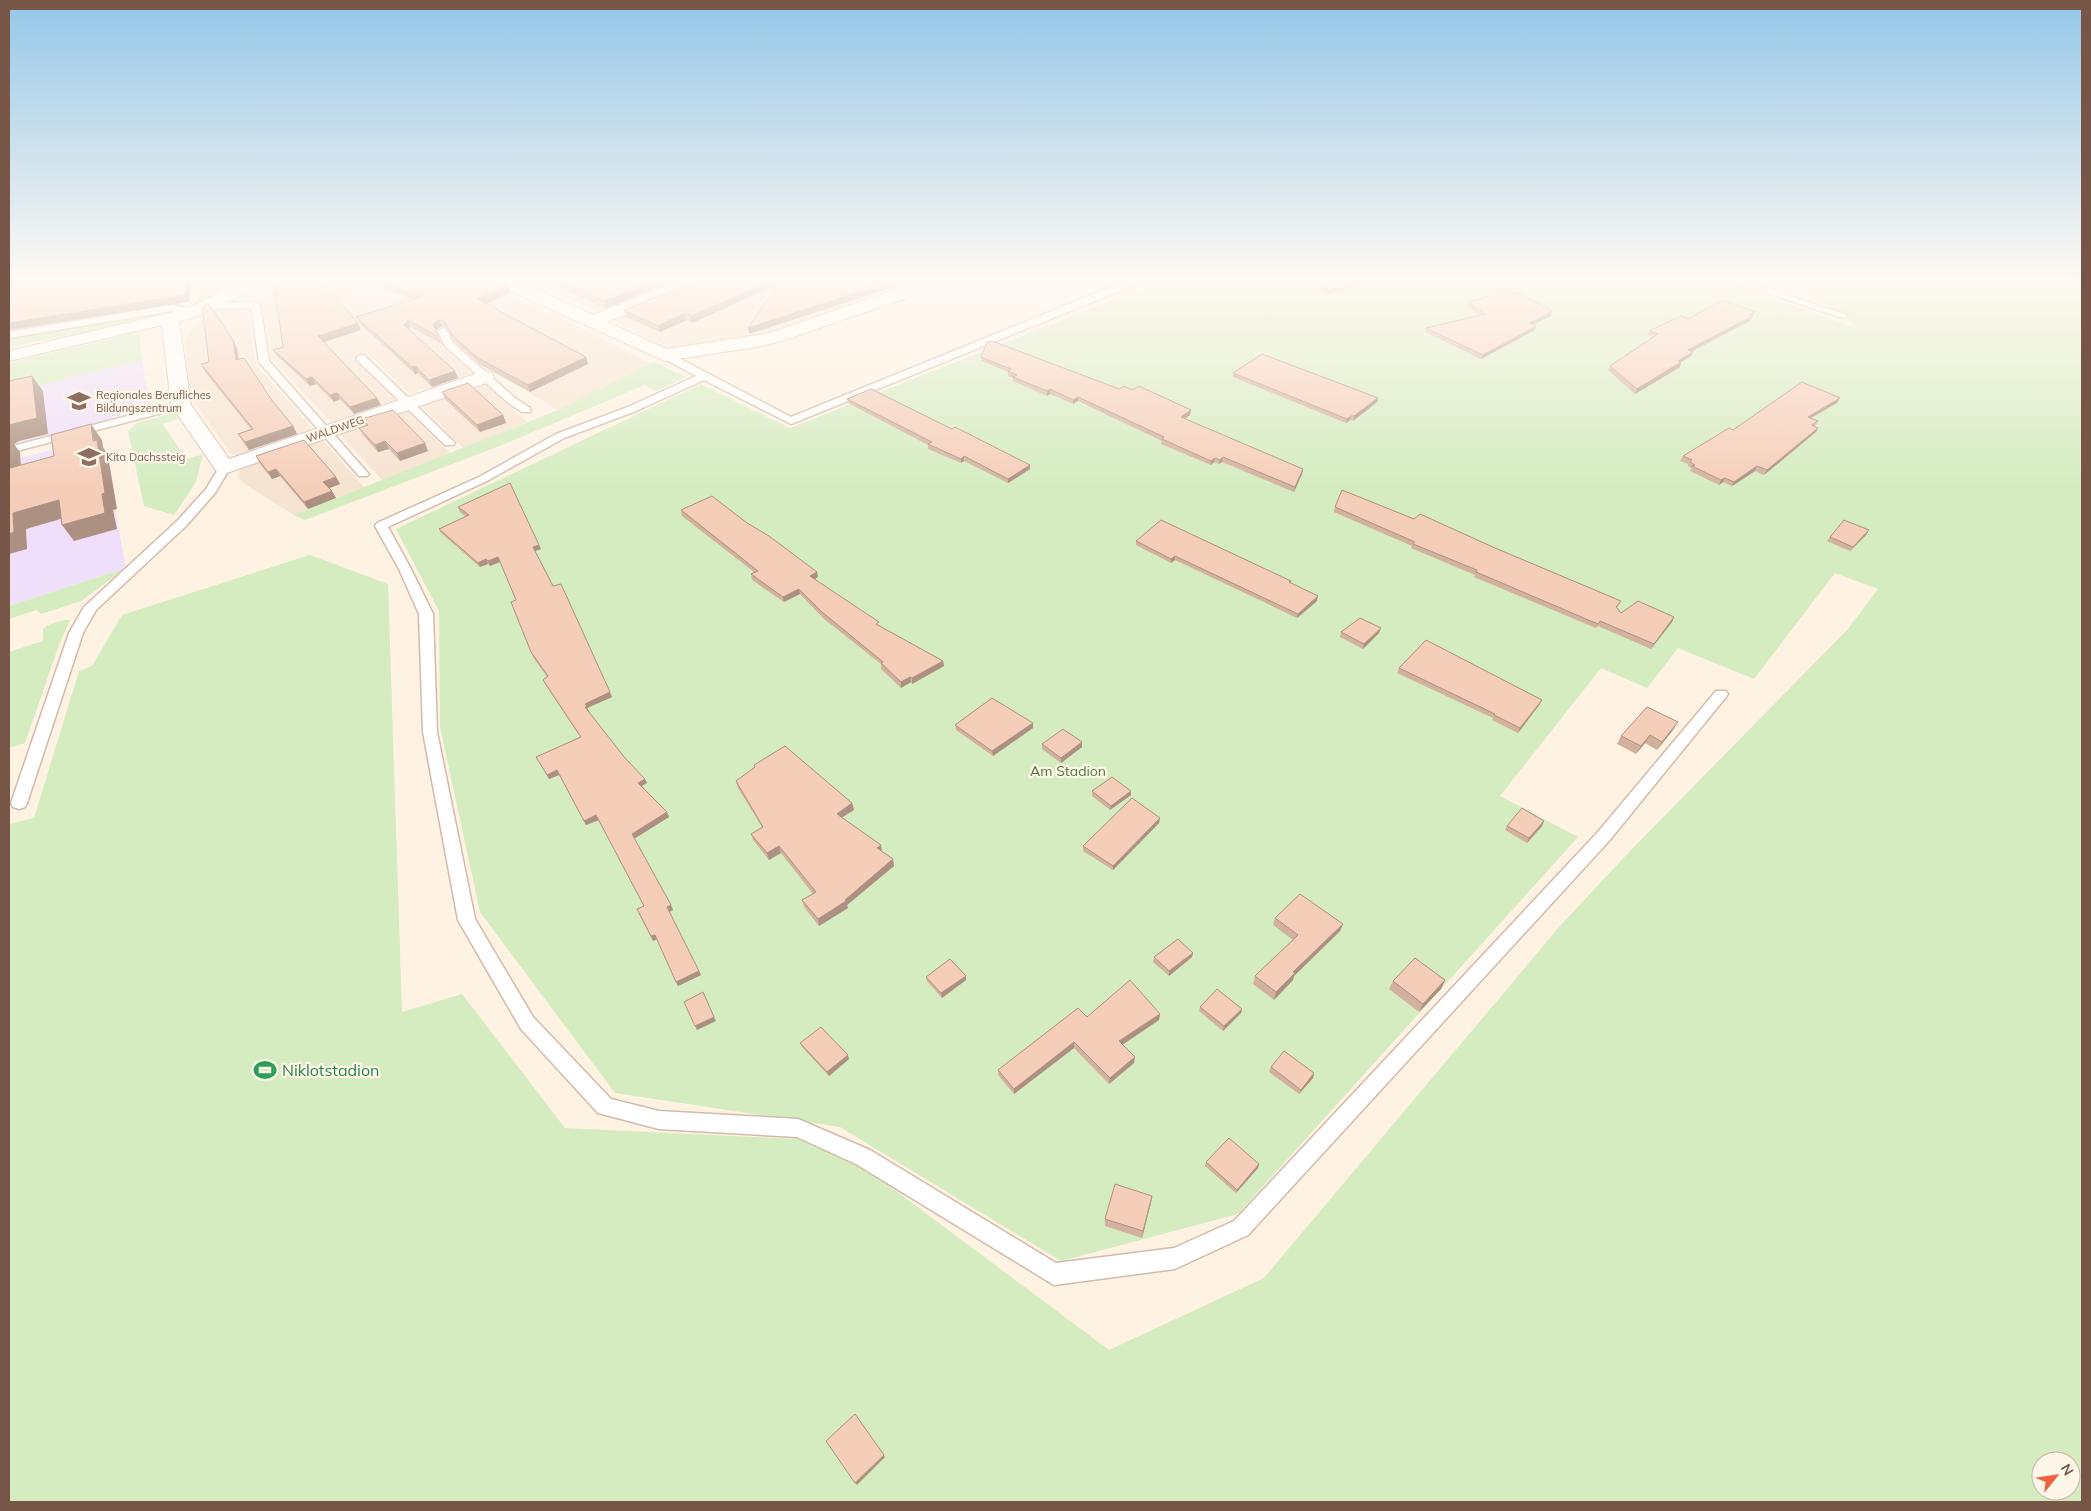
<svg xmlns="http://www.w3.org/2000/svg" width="2091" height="1511" viewBox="0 0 2091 1511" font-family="Mulish,sans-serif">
  <rect width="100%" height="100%" fill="#fef2e3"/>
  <g fill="#f6e3d1">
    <path d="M262 278H471L583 329 651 364 558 410 506 379 439 318 420 325 471 373 410 394 368 354 355 358 395 400 331 422 272 359 262 306 329 293 284 290 240 298Z"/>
    <path d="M521 278H686L603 311 594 310Z"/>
    <path d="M713 278H933L768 334 673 349 617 323V319Z"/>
    <path d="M248 309 256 365 313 429 238 455 231 454 193 400 186 376 185 342 191 329 214 311Z"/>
    <path d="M482 382 527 422 463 448 419 403Z"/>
    <path d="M404 408 450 453 382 480 338 432Z"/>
    <path d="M321 438 364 487 294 515 243 483 238 477 241 466Z"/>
  </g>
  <path fill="#ede4de" d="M330 280V288L328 289 329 293 262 306 258 303 246 304V297Z"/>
  <g fill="#efdffa">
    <path d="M142 360 151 409 9 445V393Z"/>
    <path d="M101 437 126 568 9 606V461Z"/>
  </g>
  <g fill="#d4ecc0" fill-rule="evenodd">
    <path d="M233 278 214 294 197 303 205 279Z"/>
    <path d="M1194 278H1715L1860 329 1810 294 1780 292 1737 278H2070L2082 282V1502H9V824L34 818 79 671 92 666 122 615 310 555 388 584 402 1012 462 994 565 1128 798 1139 853 1159 1109 1350 1264 1278 1560 926 1630 851 1848 629 1878 589 1835 573 1754 679 1678 648 1647 688 1601 668 1500 796 1578 837 1238 1214 1061 1261 840 1127 615 1093 480 912 440 727 439 611 396 529 701 384 790 428 1120 297 1144 288ZM2041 1461H2071V1491H2041Z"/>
    <path d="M129 318V324L9 347V338Z"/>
    <path d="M131 334 139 335 142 360 9 393V363Z"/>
    <path d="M654 362 686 377 657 391 645 385 497 447 305 520 294 515 558 410Z"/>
    <path d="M173 413 179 418 163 424 186 459 203 454 196 482 174 515 144 506 128 431 137 423Z"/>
    <path d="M126 568 81 601 41 614 36 610 9 619V606Z"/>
    <path d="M64 620H70L59 645 25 743 9 748V652L43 641V629L48 625Z"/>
  </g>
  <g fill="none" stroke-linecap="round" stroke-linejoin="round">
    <defs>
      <g id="lane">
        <path d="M1137 278H1152L791 424 704 380 636 411 564 438 487 481 388 527 411 569 433 614 437 732 475 919 533 1017 611 1099 659 1111 798 1119 870 1150 1056 1263 1174 1248 1234 1221 1597 833 1716 691H1726L1728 694 1726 697 1609 841 1248 1235 1175 1269 1054 1285 856 1164 797 1137 659 1129 598 1113 521 1029 458 920 423 732 419 614 399 569 375 526 377 523 479 477 556 434 628 407 696 376 661 357V353H669L791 417 1118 284Z"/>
        <path d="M1722 278H1736L1847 315 1845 317H1839Z"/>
        <path d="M255 302 260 305 269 361 367 472 369 474 367 476H359L259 362 251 308 211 309 206 306 211 303Z"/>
        <path d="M172 305 188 308 197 313 192 316 172 311 9 338V332Z"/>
        <path d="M443 328 446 329 453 343 515 398 530 408 531 410 530 412H522L507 402 445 346 438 331Z"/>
        <path d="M361 355 365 356 453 441 455 443 453 445H445L357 360 356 358Z"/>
        <path d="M181 402 185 403 186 405 185 407 9 453V447Z"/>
        <path d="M224 465 230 468 215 493 186 526 96 610 83 633 27 803 25 807 19 809 13 807 11 803 69 633 84 607 178 520 206 489 220 466Z"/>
      </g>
      <g id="street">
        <path d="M238 278H256C240 302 206 315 179 321L191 405 229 459 478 373 485 371 492 373 494 377 492 381 224 474 217 472 171 405 162 325 9 361V351L186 309 215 295Z"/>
        <path d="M489 278H511L593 315 686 278H709L707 282 607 322 667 349 770 333 928 278H950L948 282 932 289 782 341 756 347 665 361 491 282Z"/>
      </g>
    </defs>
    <use href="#lane" stroke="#d2bbab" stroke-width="3"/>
    <use href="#street" stroke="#d2bbab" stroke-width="2"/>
    <use href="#lane" fill="#fff" fill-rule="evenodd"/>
    <use href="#street" fill="#fff" fill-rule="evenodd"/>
  </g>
  <g fill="#d3b19f">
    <path d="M358 278H490L510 293 485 303 586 357 588 364 530 392 481 365 455 342 447 327 442 326 436 330 442 344 410 327 409 329 458 378 432 387 418 373 415 374 360 324 356 317 413 300Z"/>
    <path d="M515 278H681L606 308 541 280 530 285Z"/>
    <path d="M704 278H910L908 279V282L902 284 749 334 748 328 777 285 692 323 687 320 660 332 626 317 624 310Z"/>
    <path d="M1304 278H1384V279L1328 294Z"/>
    <path d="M1468 302 1551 316 1533 325 1535 330 1481 359 1425 332 1426 328 1479 315 1467 307Z"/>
    <path d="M1753 316 1752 317 1750 321 1691 352H1693L1691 356 1681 362 1680 367 1635 394 1608 370 1610 366 1653 337 1647 335 1649 331 1688 319Z"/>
    <path d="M358 323 361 330 324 342 381 405 354 414 340 399 334 402 316 384 310 386 277 356 273 350Z"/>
    <path d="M233 340 237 348 239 359 293 426 297 434 249 450 243 442 238 434 251 429 205 372 201 364 209 362Z"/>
    <path d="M981 357 1119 389 1132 390 1191 410 1190 415 1184 419 1303 469 1302 474 1294 492 1222 462 1219 464 1214 462 1211 465 1161 444 1162 441 1078 401 1073 404 1050 394 1047 396 1013 381V378L1008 376V372L982 361Z"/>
    <path d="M1233 373 1378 398 1377 402 1353 421 1350 420 1346 423 1233 377Z"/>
    <path d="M442 392 503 415 506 423 480 432 445 399Z"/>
    <path d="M847 399 952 429 1030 465V469L1008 483 964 461 961 463 928 449V445L848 403Z"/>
    <path d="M1837 403 1811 418 1818 421 1815 426 1818 428 1816 432 1764 475 1755 471 1732 486 1723 482 1719 485 1690 471 1691 468 1688 466V464L1680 461 1683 456 1733 430Z"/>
    <path d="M362 419 428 451 400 461 389 449 378 452 363 435 359 428 365 425Z"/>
    <path d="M256 456 340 484 329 488 336 498 308 509 280 476 272 479 260 464Z"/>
    <path d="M458 507 539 545 541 549 535 551 612 697 587 708 589 711H588L625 758 647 783 642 786 667 812 669 817 634 838 671 905 673 910 669 912 701 975 678 986 657 939 653 941 639 914 644 906 599 820 586 825 559 775 549 779 539 762 536 757 580 737 545 684 543 680 547 677 533 657 531 652 516 600 500 562 490 566 488 564 480 567 441 533 439 529 466 517 460 512Z"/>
    <path d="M1335 507 1414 519 1495 548 1621 601 1617 608 1621 613 1674 617 1672 622 1651 649 1598 626 1596 628 1474 577 1475 575 1411 548 1412 546 1334 512Z"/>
    <path d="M681 510 747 523 817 572 818 577 815 579 879 626 943 661 944 666 912 684 911 682 901 688 881 669V664L823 618 800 594 784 602 752 580 751 574 754 572 682 516Z"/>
    <path d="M1869 530 1866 535 1850 551 1827 541 1830 537Z"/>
    <path d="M1136 541 1291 583 1317 601 1297 618 1175 560 1171 563 1136 545Z"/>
    <path d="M1341 632 1379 633 1363 649 1340 637Z"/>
    <path d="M1399 668 1540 704 1518 733 1492 720 1493 718 1397 673Z"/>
    <path d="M955 725 1033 728 993 756 956 730Z"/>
    <path d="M1673 730 1657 750 1645 743 1636 754 1617 744 1621 736Z"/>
    <path d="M1082 742V747L1061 763 1042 749V744Z"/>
    <path d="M754 765 852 803 854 810 842 817 882 851 893 859 894 866 847 905 848 908 819 926 804 907 802 900 813 894 781 853 769 860 753 840 751 834 762 827 738 788 736 781 754 768Z"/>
    <path d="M1092 791H1131V795L1110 810 1092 796Z"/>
    <path d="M1544 821 1542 826 1527 843 1505 830 1507 826Z"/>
    <path d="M1159 823 1113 870 1083 851V846Z"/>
    <path d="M1275 918 1343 924 1340 931 1294 976 1293 980 1274 1000 1253 984 1255 976 1293 940 1273 925Z"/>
    <path d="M1193 953 1192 957 1169 976 1153 962 1154 957Z"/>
    <path d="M926 977 966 980 942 998 927 981Z"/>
    <path d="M1445 980 1441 989 1419 1012 1389 989 1393 981Z"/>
    <path d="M1200 1007 1242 1009 1241 1013 1223 1031 1199 1011Z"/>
    <path d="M1160 1014 1159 1020 1122 1045 1134 1063 1109 1084 1074 1048 1014 1094 998 1075V1070L1087 1017Z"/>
    <path d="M800 1043 849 1059 829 1076 802 1047Z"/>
    <path d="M1271 1067 1314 1073 1313 1078 1299 1094 1269 1072Z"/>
    <path d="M1206 1162 1259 1164 1258 1168 1236 1193 1205 1166Z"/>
    <path d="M1152 1196 1142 1238 1105 1226V1219Z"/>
  </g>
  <g fill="#ac9082">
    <path d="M188 278H193L189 302 9 330V323Z"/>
    <path d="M528 278H540L541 280 530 285Z"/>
    <path d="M663 278H681L606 308 604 301Z"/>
    <path d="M777 278H785V281L692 323 691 316Z"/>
    <path d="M902 278H910L908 279V282L902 284 749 334 748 328Z"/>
    <path d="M1373 278H1384V279L1328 294 1329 290Z"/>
    <path d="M508 286 510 293 480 306 477 299Z"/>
    <path d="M1552 311 1551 316 1527 327 1529 323Z"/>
    <path d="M1755 312 1750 321 1686 354 1688 350Z"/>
    <path d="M685 313 687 320 660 332 658 326Z"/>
    <path d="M408 320 410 327 407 332 404 325Z"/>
    <path d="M439 320 442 326 436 330 433 324Z"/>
    <path d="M358 323 361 330 321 343 318 336Z"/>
    <path d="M1536 326 1535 330 1481 359 1483 355Z"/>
    <path d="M233 340 237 348 240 368 236 360Z"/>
    <path d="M1693 352 1691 356 1676 365 1678 361Z"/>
    <path d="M586 357 588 364 530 392 528 385Z"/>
    <path d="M1681 362 1680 367 1635 394 1637 389Z"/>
    <path d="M415 366 418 373 415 374 412 367Z"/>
    <path d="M455 371 458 378 432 387 429 380Z"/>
    <path d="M32 376 43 391 48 434 19 441 14 444 20 452 22 484 10 468 9 425Z"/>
    <path d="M312 377 316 384 310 386 306 379Z"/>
    <path d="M1050 389V394L1047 396V391Z"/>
    <path d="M337 393 340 399 334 402 330 395Z"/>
    <path d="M1078 397V401L1073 404V400Z"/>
    <path d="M377 398 381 405 354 414 350 407Z"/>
    <path d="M1378 398 1377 402 1353 421 1354 416Z"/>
    <path d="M1840 398 1837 403 1805 421 1808 417Z"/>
    <path d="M1191 410 1190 415 1180 422 1181 417Z"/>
    <path d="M503 415 506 423 480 432 477 425Z"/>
    <path d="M1351 416 1350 420 1346 423 1347 419Z"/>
    <path d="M91 424 102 440 103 447 108 456 117 509 113 510 117 529 74 541 62 525 102 494Z"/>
    <path d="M293 426 297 434 249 450 245 442Z"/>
    <path d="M1818 428 1816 432 1764 475 1767 470Z"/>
    <path d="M385 441 389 449 378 452 375 445Z"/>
    <path d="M425 443 428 451 400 461 397 453Z"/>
    <path d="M964 456V461L961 463V459Z"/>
    <path d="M1223 457 1222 462 1219 464 1220 460Z"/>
    <path d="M1215 458 1214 462 1211 465V461Z"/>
    <path d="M1030 465V469L1008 483V479Z"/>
    <path d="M1757 466 1755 471 1732 486 1734 482Z"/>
    <path d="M276 469 280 476 272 479 268 472Z"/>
    <path d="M1303 469 1302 474 1294 492 1295 487Z"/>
    <path d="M336 477 340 484 327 489 323 482Z"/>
    <path d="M1725 478 1723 482 1719 485 1721 480Z"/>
    <path d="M332 491 336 498 308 509 304 502Z"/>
    <path d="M59 500 71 516 26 529 27 549 9 554V534L13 513Z"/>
    <path d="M1869 530 1866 535 1850 551 1853 547Z"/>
    <path d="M539 545 541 549 535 551 533 547Z"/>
    <path d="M1175 556V560L1171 563V559Z"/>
    <path d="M498 557 500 562 490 566 488 561Z"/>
    <path d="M486 559 488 564 480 567 478 563Z"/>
    <path d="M817 572 818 577 811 581 810 576Z"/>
    <path d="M799 589 800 594 784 602 783 597Z"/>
    <path d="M1318 596 1317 601 1297 618 1298 614Z"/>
    <path d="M1674 617 1672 622 1651 649 1654 644Z"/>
    <path d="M1381 628 1379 633 1363 649 1364 644Z"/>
    <path d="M943 661 944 666 912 684V678Z"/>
    <path d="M910 677 911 682 901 688V682Z"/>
    <path d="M610 692 612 697 587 708 589 711 587 712 585 707V704Z"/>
    <path d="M1542 700 1540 704 1518 733 1520 728Z"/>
    <path d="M1678 722 1673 730 1657 750 1662 742Z"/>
    <path d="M1033 723V728L993 756 992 751Z"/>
    <path d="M1650 735 1645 743 1636 754 1641 746Z"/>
    <path d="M1082 742V747L1061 763V758Z"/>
    <path d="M557 770 559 775 549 779 547 775Z"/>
    <path d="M645 779 647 783 640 787 638 783Z"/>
    <path d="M1131 791V795L1110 810 1111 806Z"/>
    <path d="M852 803 854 810 838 820 837 814Z"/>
    <path d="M667 812 669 817 634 839 632 834Z"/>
    <path d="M596 815 599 820 586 825 584 821Z"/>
    <path d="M1160 818 1159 823 1113 870V866Z"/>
    <path d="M1544 821 1542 826 1527 843 1529 838Z"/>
    <path d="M881 845 882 851 877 848Z"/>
    <path d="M779 846 781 853 769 860 767 853Z"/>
    <path d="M893 859 894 866 847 905 848 908 819 926 818 919 845 900Z"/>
    <path d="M671 905 673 910 669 912 667 907Z"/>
    <path d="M1343 924 1340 931 1294 976 1293 980 1274 1000 1276 992 1293 972Z"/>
    <path d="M655 935 657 939 653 941 651 936Z"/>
    <path d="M1193 953 1192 957 1169 976V971Z"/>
    <path d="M699 971 701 975 678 986 676 982Z"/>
    <path d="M966 976V980L942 998 941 993Z"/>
    <path d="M1445 980 1441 989 1419 1012 1423 1004Z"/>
    <path d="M1242 1009 1241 1013 1223 1031 1224 1026Z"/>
    <path d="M1160 1014 1159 1020 1119 1047V1041Z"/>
    <path d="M714 1017 716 1021 697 1030 695 1026Z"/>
    <path d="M1074 1042V1048L1014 1094V1089Z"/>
    <path d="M848 1055 849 1059 829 1076 827 1072Z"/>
    <path d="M1135 1057 1134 1063 1109 1084 1110 1078Z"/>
    <path d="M1314 1073 1313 1078 1299 1094 1301 1090Z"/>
    <path d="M1259 1164 1258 1168 1236 1193 1237 1190Z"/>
    <path d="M1152 1196 1151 1203 1142 1238 1143 1231Z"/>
    <path d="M884 1455 885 1457 857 1485 855 1483Z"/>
  </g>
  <g fill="#f5ceb9" stroke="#ac9082">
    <path d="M9 278H188L185 295 9 323Z"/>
    <path d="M273 278H320L358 323 318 336 377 398 350 407 337 393 330 395 312 377 306 379 273 350 283 347Z"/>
    <path d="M372 278H490L508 286 477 299 586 357 528 385 478 358 452 335 444 321 439 320 433 324 439 337 408 320 404 325 455 371 429 380 415 366 412 367 356 317 421 297Z"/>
    <path d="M549 278H663L604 301Z"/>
    <path d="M704 278H777L691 316 685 313 658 326 624 310Z"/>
    <path d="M782 278H902L748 328Z"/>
    <path d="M1311 278H1373L1329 290Z"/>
    <path d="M1506 291 1512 294 1516 292 1552 311 1529 323 1536 326 1483 355 1426 328 1485 314 1468 302Z"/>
    <path d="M1723 300 1755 312 1749 315 1752 316 1688 350 1693 352 1678 361 1681 362 1637 389 1610 366 1658 334 1649 331 1681 316 1688 319Z"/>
    <path d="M209 304 233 340 236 360 244 358 273 402 293 426 245 442 238 434 253 429 201 364 209 362 202 307Z"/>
    <path d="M992 341 1119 389 1124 386 1132 390 1139 386 1191 410 1181 417 1303 469 1295 487 1223 457 1220 460 1215 458 1211 461 1162 439 1164 437 1078 397 1073 400 1050 389 1047 391 1013 377 1017 375 1008 371 1011 369 981 357 987 342Z"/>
    <path d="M1262 354 1378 398 1354 416H1351L1347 419 1233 373Z"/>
    <path d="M32 376 37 418 9 425V381Z"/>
    <path d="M1802 382 1840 398 1808 417 1818 421 1812 425 1818 428 1767 470 1757 466 1734 482 1725 478 1721 480 1692 466 1695 465 1690 462 1692 460 1683 456 1729 428 1733 430Z"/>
    <path d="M468 383 503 415 477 425 442 392Z"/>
    <path d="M871 389 952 429 955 427 1030 465 1008 479 964 456 961 459 928 444 932 442 847 399Z"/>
    <path d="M393 410 425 443 397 453 385 441 375 445 359 428 368 425 362 419Z"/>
    <path d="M91 424 93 441 97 440 105 493 102 494 105 513 62 525 59 500 13 513 14 532 9 534V452L10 468 54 456 51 435Z"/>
    <path d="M304 440 336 477 323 482 332 491 304 502 276 469 268 472 256 456Z"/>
    <path d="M510 483 539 545 533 547 553 586 561 584 610 692 585 704 587 706 585 707 625 758 645 779 638 783 667 812 632 834 671 905 667 907 699 971 676 982 655 935 651 936 637 909 644 906 596 815 584 821 557 770 547 775 536 757 581 737 543 680 548 676 531 652 511 602 516 600 498 557 488 561 486 559 478 563 439 529 469 515 458 507Z"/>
    <path d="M1342 490 1414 519 1420 514 1495 548 1621 601 1616 607 1621 613 1638 601 1674 617 1654 644 1600 621 1598 624 1476 572 1477 570 1413 544 1415 542 1335 507Z"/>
    <path d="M712 496 747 523 769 536 817 572 810 576 879 622 876 624 943 661 912 678 910 677 901 682 881 663 883 662 822 612 799 589 783 597 751 574 758 571 681 510Z"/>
    <path d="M1161 520 1291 581 1289 582 1318 596 1298 614 1175 556 1171 559 1136 541Z"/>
    <path d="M1844 520 1869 530 1853 547 1830 537Z"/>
    <path d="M1360 618 1381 628 1364 644 1341 632Z"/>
    <path d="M1426 640 1542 700 1520 728 1494 715 1495 714 1399 668Z"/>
    <path d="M992 698 1033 723 992 751 955 725Z"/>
    <path d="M1647 707 1678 722 1662 742 1650 735 1641 746 1621 736Z"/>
    <path d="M1063 729 1082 742 1061 758 1042 744Z"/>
    <path d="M785 746 852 803 837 814 881 845 877 848 893 859 845 900 846 901 818 919 802 900 816 892 779 846 767 853 751 834 763 827 736 781 755 767 754 765Z"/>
    <path d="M1112 777 1131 791 1111 806 1092 791Z"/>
    <path d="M1132 798 1160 818 1113 866 1083 846Z"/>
    <path d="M1522 808 1544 821 1529 838 1507 826Z"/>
    <path d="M1300 894 1343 924 1293 972 1295 973 1276 992 1255 976 1298 935 1275 918Z"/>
    <path d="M1178 939 1193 953 1169 971 1154 957Z"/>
    <path d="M1415 958 1445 980 1423 1004 1393 981Z"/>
    <path d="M950 959 966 976 941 993 926 977Z"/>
    <path d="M1130 980 1160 1014 1119 1041 1135 1057 1110 1078 1074 1042 1014 1089 998 1070 1078 1008 1087 1017Z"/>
    <path d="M1217 989 1242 1009 1224 1026 1200 1007Z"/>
    <path d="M703 992 714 1017 695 1026 684 1002Z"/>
    <path d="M821 1027 848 1055 827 1072 800 1043Z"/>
    <path d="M1284 1051 1314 1073 1301 1090 1271 1067Z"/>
    <path d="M1229 1138 1259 1164 1237 1190 1206 1162Z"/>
    <path d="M1115 1184 1152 1196 1143 1231 1105 1219Z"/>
    <path d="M855 1414 884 1455 855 1483 826 1441Z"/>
  </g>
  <linearGradient id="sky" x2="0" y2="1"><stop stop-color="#94c7e8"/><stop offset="0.57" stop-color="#fff9f2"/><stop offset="1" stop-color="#fff9f2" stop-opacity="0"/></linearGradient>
  <rect width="2091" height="490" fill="url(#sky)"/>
  <defs>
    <symbol id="university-bare" viewBox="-9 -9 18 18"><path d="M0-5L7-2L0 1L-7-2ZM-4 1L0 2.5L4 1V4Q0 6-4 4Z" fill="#8d6e63" stroke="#fff6ea" stroke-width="2.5" paint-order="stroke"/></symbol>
    <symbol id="school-bare" viewBox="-9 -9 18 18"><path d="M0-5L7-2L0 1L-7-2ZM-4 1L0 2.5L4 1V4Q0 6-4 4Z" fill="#8d6e63" stroke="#fff6ea" stroke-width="2.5" paint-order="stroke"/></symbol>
    <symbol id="stadium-bare" viewBox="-9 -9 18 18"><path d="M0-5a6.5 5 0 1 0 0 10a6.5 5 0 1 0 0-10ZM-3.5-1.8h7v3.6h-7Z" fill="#2e9e5b" stroke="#fff6ea" stroke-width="2.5" paint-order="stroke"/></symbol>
  </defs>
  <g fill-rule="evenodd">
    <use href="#university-bare" x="63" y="385" width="32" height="32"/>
    <use href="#school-bare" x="73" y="441" width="32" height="32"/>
    <use href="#stadium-bare" x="249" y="1054" width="32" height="32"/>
  </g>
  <g text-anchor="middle" stroke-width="4.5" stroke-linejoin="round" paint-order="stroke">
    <g font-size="11" fill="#785e54" stroke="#fff6ea" text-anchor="start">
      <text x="96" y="399">Regionales Berufliches<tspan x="96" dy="13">Bildungszentrum</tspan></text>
      <text x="106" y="461">Kita Dachssteig</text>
    </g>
    <g font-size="11" fill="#775647" stroke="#fff6ea">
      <text transform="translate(335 429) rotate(-19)" y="4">WALDWEG</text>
    </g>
    <g font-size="14" fill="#50783c" stroke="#fff6ea">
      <text x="1068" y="776">Am Stadion</text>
    </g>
    <g font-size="16" fill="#27864d" stroke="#fff6ea" text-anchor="start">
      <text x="282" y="1076">Niklotstadion</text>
    </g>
  </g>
  <rect width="2091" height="1511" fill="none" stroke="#775647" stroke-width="20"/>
  <g transform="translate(2056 1476) rotate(60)"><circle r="24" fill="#fff6ea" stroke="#c9b6a9"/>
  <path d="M0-4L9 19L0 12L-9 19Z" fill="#ef6140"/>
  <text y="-8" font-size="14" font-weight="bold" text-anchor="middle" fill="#775647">N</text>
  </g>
</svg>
